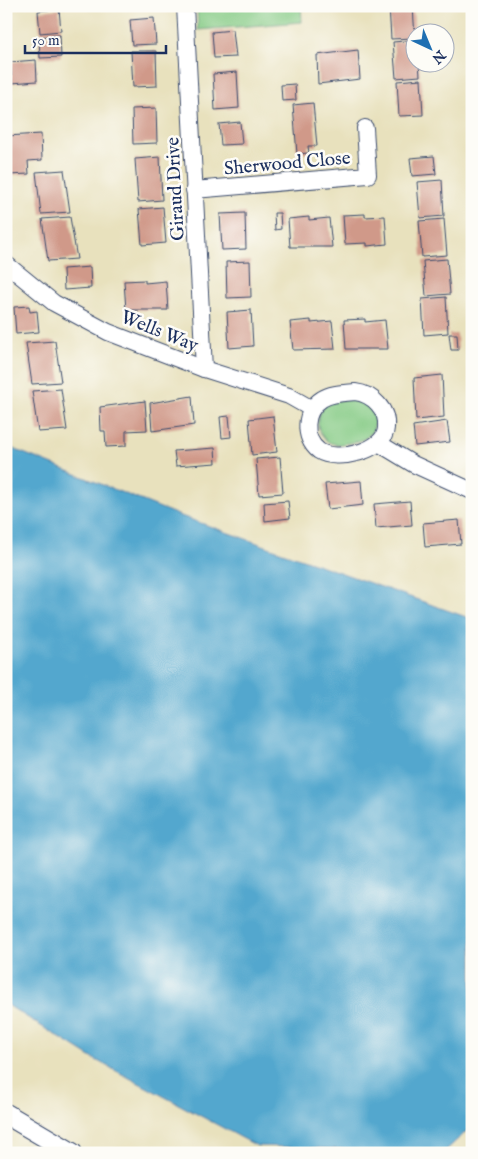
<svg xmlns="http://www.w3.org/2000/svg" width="478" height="1159" viewBox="0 0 478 1159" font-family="'IM FELL English',serif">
  <rect width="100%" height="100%" fill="#fdfcf7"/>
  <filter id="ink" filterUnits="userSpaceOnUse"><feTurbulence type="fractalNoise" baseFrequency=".02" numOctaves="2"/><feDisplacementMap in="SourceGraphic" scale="10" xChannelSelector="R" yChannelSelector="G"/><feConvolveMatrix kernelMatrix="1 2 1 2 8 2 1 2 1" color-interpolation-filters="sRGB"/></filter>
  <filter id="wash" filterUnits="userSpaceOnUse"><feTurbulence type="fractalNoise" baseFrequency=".0096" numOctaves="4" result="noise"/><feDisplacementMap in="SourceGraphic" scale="20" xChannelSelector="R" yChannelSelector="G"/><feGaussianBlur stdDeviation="1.12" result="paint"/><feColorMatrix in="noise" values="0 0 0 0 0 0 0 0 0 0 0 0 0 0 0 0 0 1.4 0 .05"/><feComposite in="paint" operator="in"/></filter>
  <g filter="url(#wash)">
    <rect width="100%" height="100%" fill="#e8e1bd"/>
    <g fill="#84ca84" stroke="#507c71">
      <path d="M197 6H301L302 22 198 30Z"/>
      <path d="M353 399 362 401 374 410C378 431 370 440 349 443 341 444 334 446 327 441 315 432 315 413 327 404 334 399 345 400 353 399Z"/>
    </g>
    <path fill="#52a7ce" stroke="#366b96" d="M6 446 178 515 472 619V1122L468 1130 443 1153H370L353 1149 257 1146 92 1058 6 1004Z"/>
    <g id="blocks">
      <g fill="#d09989">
        <path d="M389 6H413L415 38 391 39Z"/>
        <path d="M59 9 61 31 40 33 38 11Z"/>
        <path d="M154 18 156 44 132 45 130 20Z"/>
        <path d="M233 30 236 57 214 58 212 32Z"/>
        <path d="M60 35 61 57 40 58 39 37Z"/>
        <path d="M416 40V62H419L420 76 396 78 393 42Z"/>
        <path d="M358 50 360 79 318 84 317 55Z"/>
        <path d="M131 51H156L157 86 133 87Z"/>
        <path d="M36 60 37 81 12 83 10 62Z"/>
        <path d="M237 72 239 108 215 110 213 74Z"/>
        <path d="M421 79 423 115 399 116 397 81Z"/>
        <path d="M295 84 296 100 282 101 281 85Z"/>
        <path d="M313 103 317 146H308L309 153 297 154 293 105Z"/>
        <path d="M156 108 157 143 133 144 132 109Z"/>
        <path d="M240 122 242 144 221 145 219 124Z"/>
        <path d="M41 134 42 160 28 161 29 174 8 175 6 173V136Z"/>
        <path d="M434 156 436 174 412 176 410 158Z"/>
        <path d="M160 157 162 200 138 202 135 159Z"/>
        <path d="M64 170 70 212 41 214 36 172Z"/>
        <path d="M442 180 444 216 420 218 417 182Z"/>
        <path d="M163 207 166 243 142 245 139 209Z"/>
        <path d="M245 213 246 249 222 250 220 214Z"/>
        <path d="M274 213H280L281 229 275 230Z"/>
        <path d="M365 214V217L385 216 387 244 367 246V243L345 244 343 215Z"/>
        <path d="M70 217 77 259 48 261 42 219Z"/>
        <path d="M309 217V220L329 218 332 247H290L288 219Z"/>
        <path d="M444 219 447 255 422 257 419 221Z"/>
        <path d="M447 259 450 294 426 296 423 261Z"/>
        <path d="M250 261 251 297 227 298 226 262Z"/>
        <path d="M90 267 91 288 64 290 63 269Z"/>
        <path d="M145 280V283L166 281 168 310H126L124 281Z"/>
        <path d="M446 297 448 333 424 335 422 299Z"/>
        <path d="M29 306 30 312 37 311 39 332 16 334 14 307Z"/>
        <path d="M251 310 253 346 229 348 227 312Z"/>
        <path d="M365 319V322L385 320 388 349H346L344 320Z"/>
        <path d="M311 320V323L332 321 335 349 293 350 290 322Z"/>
        <path d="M449 334H457L458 350H451Z"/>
        <path d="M55 341 61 382 32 384 26 343Z"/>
        <path d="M442 375 444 417 416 420 414 378Z"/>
        <path d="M61 389 67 430 38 432 32 391Z"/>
        <path d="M192 396 194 425 152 431 150 403Z"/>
        <path d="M145 401 147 430 126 431V446L106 447 105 431H101L100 407Z"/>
        <path d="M229 416 231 437 222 438 220 417Z"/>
        <path d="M273 416 277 452 252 455 249 419Z"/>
        <path d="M447 421 450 442 415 446 413 426Z"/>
        <path d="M215 448 216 463 176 466 174 451Z"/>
        <path d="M280 457 283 493 259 495 256 459Z"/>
        <path d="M361 481 363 505 328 509 325 484Z"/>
        <path d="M288 501 290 518 265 521 264 503Z"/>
        <path d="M410 501 412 525 376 528 374 504Z"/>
        <path d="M459 520 461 544 425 547 423 523Z"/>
      </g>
    </g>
  </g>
  <g filter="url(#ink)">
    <use href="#blocks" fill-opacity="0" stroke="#3a4a6c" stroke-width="1"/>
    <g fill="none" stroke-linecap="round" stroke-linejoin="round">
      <defs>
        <g id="minor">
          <path d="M185 6 204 369"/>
          <path d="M194 190 368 175 365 128"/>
          <path d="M6 264 54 303 108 332 204 369 289 396 312 409"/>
          <path d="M355 392C373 394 388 410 386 428 385 452 336 462 319 451 302 438 304 410 322 399 331 393 344 393 355 392Z"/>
          <path d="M380 444 413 464 472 491"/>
        </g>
        <path id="tertiary" d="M6 1114 72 1153"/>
      </defs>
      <use href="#minor" stroke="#3a4a6c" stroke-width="18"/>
      <use href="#tertiary" stroke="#3a4a6c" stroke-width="22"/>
      <use href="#minor" stroke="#fff" stroke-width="16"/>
      <use href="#tertiary" stroke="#fff" stroke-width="20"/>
    </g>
  </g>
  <g text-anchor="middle" stroke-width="5" stroke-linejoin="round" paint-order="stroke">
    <g font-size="19" fill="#1b2f5e" stroke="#fdfcf7">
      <text transform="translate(287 162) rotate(-5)" y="7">Sherwood Close</text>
      <text transform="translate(174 189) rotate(-93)" y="7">Giraud Drive</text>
      <text transform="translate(160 330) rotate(22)" y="7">Wells Way</text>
    </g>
  </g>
  <rect width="478" height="1159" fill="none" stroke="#fdfcf7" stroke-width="25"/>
  <g transform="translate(430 48) rotate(136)"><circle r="24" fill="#fdfcf7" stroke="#a3aaba"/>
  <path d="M0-4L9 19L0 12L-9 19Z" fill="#1f6fb2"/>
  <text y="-8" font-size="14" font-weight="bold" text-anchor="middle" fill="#1b2f5e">N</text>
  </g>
  <path d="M25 45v8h141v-8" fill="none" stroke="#1b2f5e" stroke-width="2.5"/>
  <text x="32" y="45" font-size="15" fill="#1b2f5e" stroke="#fdfcf7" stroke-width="4" paint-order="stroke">50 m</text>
</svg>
